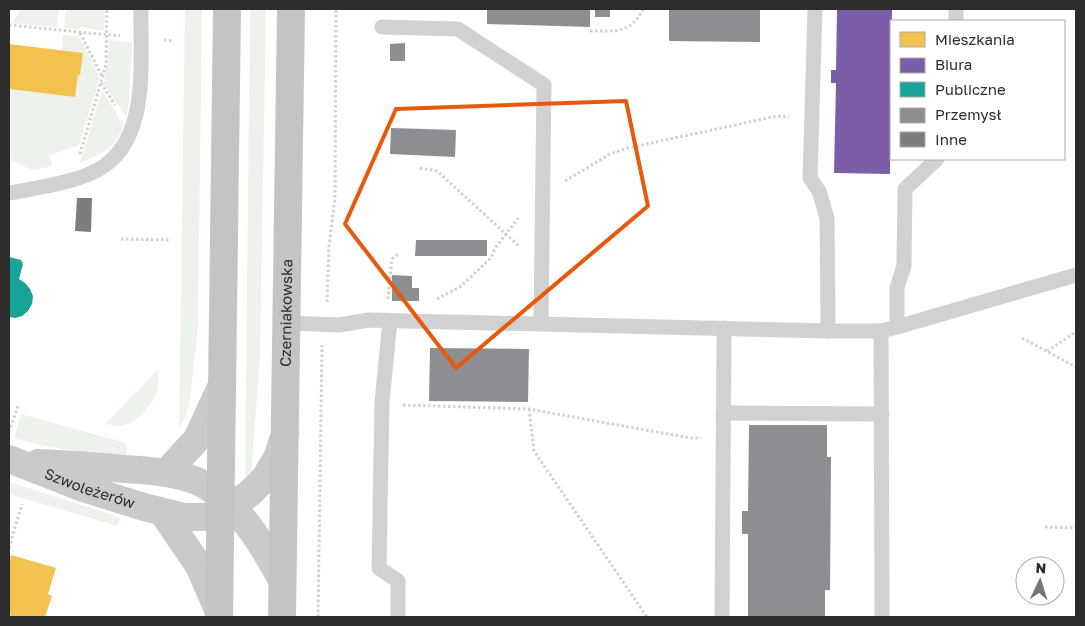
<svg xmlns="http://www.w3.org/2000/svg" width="1085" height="626" viewBox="0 0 1085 626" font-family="'Golos Text',sans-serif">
  <rect width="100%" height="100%" fill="#fff"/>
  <g fill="#edf2eb">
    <path d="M22 9H59L57 27 12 23Z"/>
    <path d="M66 9H105L104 31 81 27 78 30 64 27Z"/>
    <path d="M185 9H202L198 328 190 398 186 417 179 428Z"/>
    <path d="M250 9H266L260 358 251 476 248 479 245 475Z"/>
    <path d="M63 35 79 36 100 78 79 145 50 155 52 166 32 170 9 159V89L75 97 78 75H80L83 53 61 51Z"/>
    <path d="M110 40 132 43 129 103 126 117 104 84Z"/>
    <path d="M102 90 124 125C115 149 103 153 80 163Z"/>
    <path d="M158 370C158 376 158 384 157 390 153 405 135 426 118 426 114 426 110 424 106 423Z"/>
    <path d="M21 414 123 442 127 445 126 457C88 453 51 449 14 438Z"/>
    <path d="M9 482 110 514 120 519 117 526 9 494Z"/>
  </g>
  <g fill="#f2c14e">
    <path d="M9 44 83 53 80 75H78L75 97 9 89Z"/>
    <path d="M11 555 56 568 48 594 52 596 45 617H10L11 614 9 613V561Z"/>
  </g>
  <path fill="#7b5ea7" d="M837 9H892L890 174 834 173 836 83H831V70H836Z"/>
  <path fill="#17a398" d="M9 257 21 260 23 264 19 279 25 283 30 289 33 296 32 304 28 311 22 316 15 318 9 317Z"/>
  <g fill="#8d8d92">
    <path d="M487 9H590V27L487 24Z"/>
    <rect x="595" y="9" width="15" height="8"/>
    <path d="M669 9H760V42L669 41Z"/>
    <path d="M405 43V61H390V44Z"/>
    <path d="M391 128 456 130 455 157 390 154Z"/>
    <path d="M416 240H487V256H415Z"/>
    <path d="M392 275 412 276V288H419V301H392Z"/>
    <path d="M430 348 529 349 528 402 429 401Z"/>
    <path d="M749 425H827V457H831L830 590H825V617H748V534H742V511H748Z"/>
  </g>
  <path fill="#7d7d7d" d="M77 198H92L91 232 75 231Z"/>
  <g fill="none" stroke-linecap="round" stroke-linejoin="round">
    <g stroke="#d1d1d1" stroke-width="3" stroke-dasharray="2.5 2.5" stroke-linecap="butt">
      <path d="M9 25 120 36"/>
      <path d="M590 31C615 31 631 34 643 9"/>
      <path d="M80 33 102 76"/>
      <path d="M164 40 174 41"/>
      <path d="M101 83 115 105"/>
      <path d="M80 154 106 65 107 9"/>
      <path d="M420 168 437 171 520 247"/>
      <path d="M565 181 610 154 628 148 777 116 789 117"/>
      <path d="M121 239 171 240"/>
      <path d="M388 299 392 259 399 253"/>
      <path d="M437 299 460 287 491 258 495 248 519 217"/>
      <path d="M327 302 329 246 335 198 336 9"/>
      <path d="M1022 338 1076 367"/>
      <path d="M1047 351 1076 332"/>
      <path d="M403 405 529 409 690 438H701"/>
      <path d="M529 409 534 451 647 617"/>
      <path d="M9 432 18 406"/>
      <path d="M1045 527 1076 528"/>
      <path d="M9 548 22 504"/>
      <path d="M318 617 322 345"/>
    </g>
    <g stroke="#d1d1d1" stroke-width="15">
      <path d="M815 9 810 178 819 191 827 218 828 331"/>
      <path d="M956 21V9"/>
      <path d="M382 27 458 29 544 85 541 324"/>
      <path d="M9 193C36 188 82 182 104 166 150 135 140 58 141 9"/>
      <path d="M390 321 382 402 379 568 398 581V617"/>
      <path d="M287 323 339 325 369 320 828 331H881L897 327V288L904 266 905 189 937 159"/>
      <path d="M897 327 1076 275"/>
      <path d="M881 331 882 617"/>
      <path d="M723 413 882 414"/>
      <path d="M722 617 724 328"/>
    </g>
    <g stroke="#cacaca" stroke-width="28">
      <path id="s1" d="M9 459 83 488 144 507 184 517H203L220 514 250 493 265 478 277 458 285 434"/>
      <path d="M38 463C67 464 96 466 125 469 151 471 180 472 203 484 239 504 263 545 282 580"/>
      <path d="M166 473 197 439 222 385"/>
      <path d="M163 513 199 566 219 612"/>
    </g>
    <g stroke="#c4c4c4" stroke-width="28">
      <path d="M219 617 227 9"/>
      <path id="s2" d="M282 617 291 9"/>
    </g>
  </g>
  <path fill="none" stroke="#e8590c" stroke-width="4" stroke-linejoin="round" d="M626 101 648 206 456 368 345 224 396 109Z"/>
  <g text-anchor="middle" stroke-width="5" stroke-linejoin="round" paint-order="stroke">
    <g font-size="15" fill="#2c2c2c" stroke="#fff">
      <text dy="5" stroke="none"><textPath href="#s2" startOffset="304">Czerniakowska</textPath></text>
      <text dy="5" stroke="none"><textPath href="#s1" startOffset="86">Szwoleżerów</textPath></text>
    </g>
  </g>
  <rect width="1085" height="626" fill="none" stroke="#2c2c2c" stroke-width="20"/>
  <rect x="890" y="20" width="175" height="140" fill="#ffffff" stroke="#ababab"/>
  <rect x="900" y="32" width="25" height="15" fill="#f2c14e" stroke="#ababab"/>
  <text x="935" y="45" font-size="15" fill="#2c2c2c">Mieszkania</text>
  <rect x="900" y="58" width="25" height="15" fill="#7b5ea7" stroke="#ababab"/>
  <text x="935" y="70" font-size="15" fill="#2c2c2c">Biura</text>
  <rect x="900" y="82" width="25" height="15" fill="#17a398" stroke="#ababab"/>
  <text x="935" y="95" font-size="15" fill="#2c2c2c">Publiczne</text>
  <rect x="900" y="108" width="25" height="15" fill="#8d8d92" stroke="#ababab"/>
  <text x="935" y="120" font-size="15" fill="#2c2c2c">Przemysł</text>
  <rect x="900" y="132" width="25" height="15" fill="#7d7d7d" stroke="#ababab"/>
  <text x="935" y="145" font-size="15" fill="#2c2c2c">Inne</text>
  <g transform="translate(1040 581) rotate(4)"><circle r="24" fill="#ffffff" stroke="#ababab"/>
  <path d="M0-4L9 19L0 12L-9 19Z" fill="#767676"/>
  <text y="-8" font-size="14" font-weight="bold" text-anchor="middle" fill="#2c2c2c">N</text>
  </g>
</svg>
